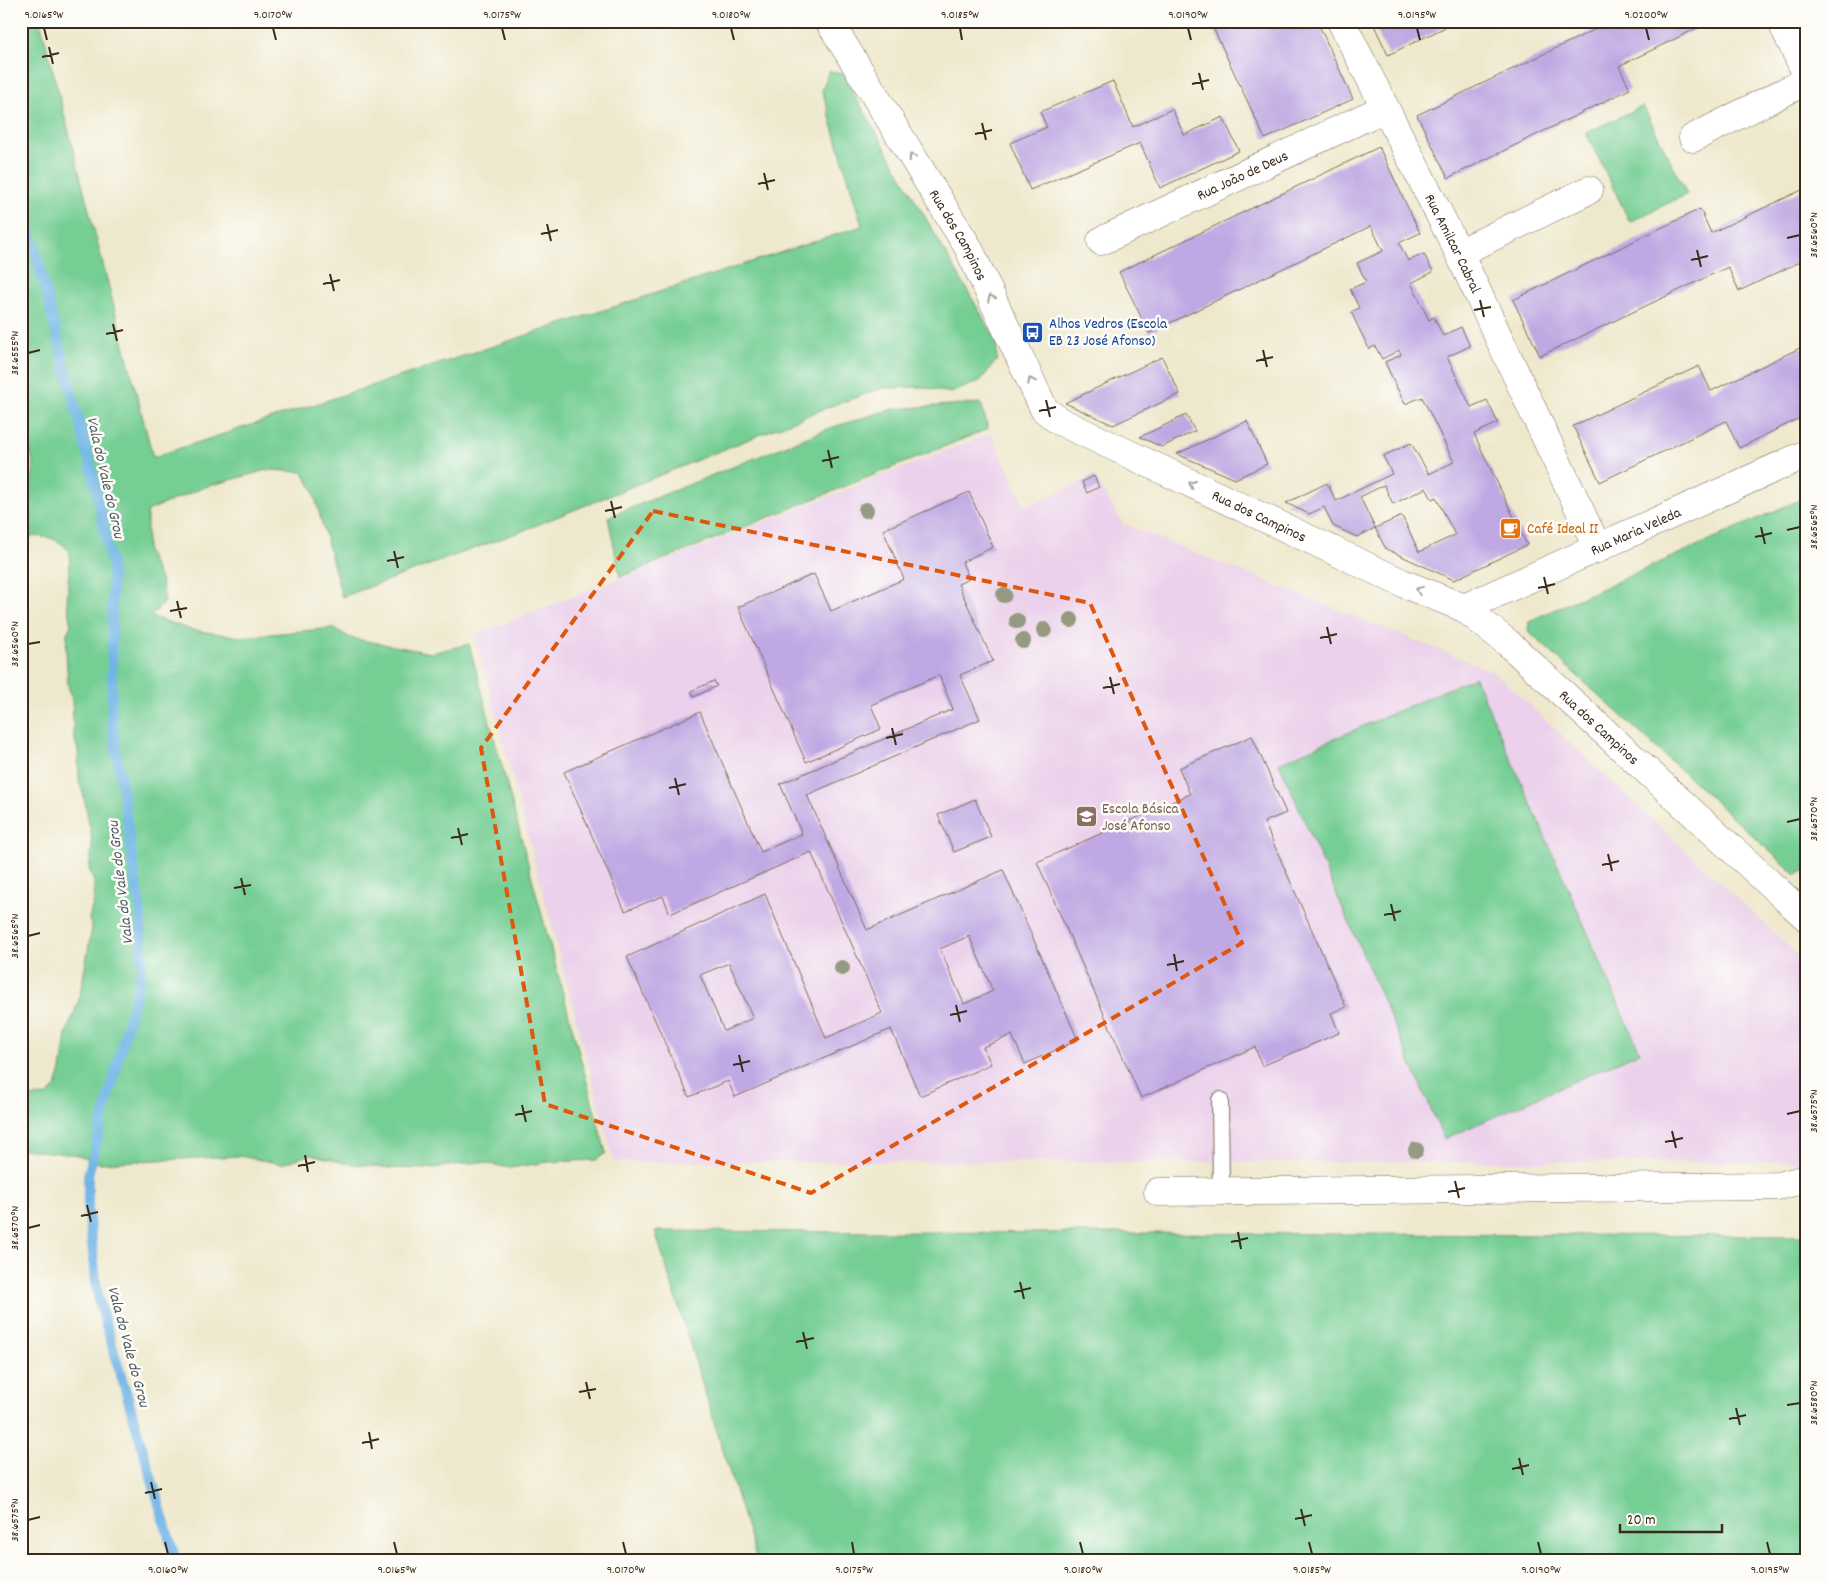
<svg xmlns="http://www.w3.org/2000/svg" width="1827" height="1582" viewBox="0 0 1827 1582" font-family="Dekko,sans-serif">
  <rect width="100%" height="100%" fill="#fdfcf7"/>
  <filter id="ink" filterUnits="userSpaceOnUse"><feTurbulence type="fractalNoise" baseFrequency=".02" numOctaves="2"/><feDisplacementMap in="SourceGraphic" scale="10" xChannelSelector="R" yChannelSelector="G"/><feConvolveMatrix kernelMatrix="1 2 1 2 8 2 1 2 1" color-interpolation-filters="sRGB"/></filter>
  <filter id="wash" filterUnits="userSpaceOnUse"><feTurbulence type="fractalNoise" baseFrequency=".0096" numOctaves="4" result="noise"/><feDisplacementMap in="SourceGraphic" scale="20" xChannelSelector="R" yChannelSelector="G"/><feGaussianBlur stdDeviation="1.12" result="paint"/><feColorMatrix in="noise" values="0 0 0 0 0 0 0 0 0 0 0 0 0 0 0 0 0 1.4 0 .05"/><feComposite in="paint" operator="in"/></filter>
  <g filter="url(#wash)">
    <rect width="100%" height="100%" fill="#eee8cc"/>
    <path fill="#ebd1eb" d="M991 433 1025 507 1094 476 1123 524 1494 672 1806 963V1156L1799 1162H614L475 635Z"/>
    <g fill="#74ce94" stroke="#587c59">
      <path d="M21 21H40L153 457 862 226 822 90 829 71 842 73 996 340 997 360 980 381 951 393 923 387 883 388 831 406 522 531 342 597 313 490 303 472 267 470 205 487 147 511V551L161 581 165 602 150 616 192 630 241 637 333 628 351 638 431 653 469 644 606 1153 596 1160 548 1162 510 1168 480 1162 424 1169 389 1168 344 1163 311 1154 282 1164 239 1156 99 1163 78 1155 21 1149V1097L46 1096 56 1086 61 1070 66 1034 79 1000 92 928 89 919 94 899V882L89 869 92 849 91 833 83 793 79 782 78 750 74 737 72 700 68 685 66 652 67 633 71 626 67 603 70 553C59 535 40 536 21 537V485L31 481C39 462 25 442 21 424Z"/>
      <path d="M1643 106 1687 194 1630 222 1586 133Z"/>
      <path d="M981 403 988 429 620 577 608 517 830 428 892 409Z"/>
      <path d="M1806 497V870L1796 875 1528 631 1529 621Z"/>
      <path d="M1475 677 1640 1052 1444 1139 1279 763Z"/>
      <path d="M655 1231 1806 1236V1561H757Z"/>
    </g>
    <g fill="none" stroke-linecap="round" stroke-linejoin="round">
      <path stroke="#71b5e7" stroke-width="10" d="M21 195 95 483 112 569V721L141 914 142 970 88 1175V1209L98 1298 176 1561"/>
    </g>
    <g id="blocks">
      <g fill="#bfa8e3" fill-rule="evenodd">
        <path d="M1210 21H1317L1353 99 1265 139Z"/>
        <path d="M1372 21H1458L1388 55Z"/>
        <path d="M1597 21H1712L1619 66 1630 89 1448 178 1417 115 1600 27Z"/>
        <path d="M1113 81 1133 127 1172 109 1184 135 1223 117 1239 151 1160 188 1140 143 1030 190 1010 143 1047 127 1040 112Z"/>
        <path d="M1379 147 1420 233 1399 243 1408 261 1424 254 1433 272 1411 283 1429 320 1434 317 1443 336 1461 327 1470 346 1447 357 1471 407 1487 400 1498 423 1474 434 1527 545 1454 580 1386 549 1375 528 1357 537 1333 526 1324 507 1309 514 1286 503 1327 483 1336 501 1381 479 1392 474 1383 456 1411 443 1429 474 1454 462 1422 397 1405 404 1394 382 1385 362 1401 355 1399 350 1382 359 1375 346 1369 349 1351 312 1359 308 1350 289 1366 282 1357 263 1383 251 1371 226 1149 333 1119 272ZM1384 485 1393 504 1426 488 1432 499 1436 497 1455 535 1419 552 1402 516 1375 528 1360 497Z"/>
        <path d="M1806 188V259L1739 291 1728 267 1540 356 1513 300 1700 209 1711 233Z"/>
        <path d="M1806 345V415L1739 448 1726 421 1600 482 1573 426 1699 366 1711 391Z"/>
        <path d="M1162 357 1180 394 1113 425 1065 403Z"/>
        <path d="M1186 415 1195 431 1162 447 1140 437Z"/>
        <path d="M1247 421 1267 464 1235 479 1177 454Z"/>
        <path d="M1094 476 1099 487 1087 493 1082 482Z"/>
        <path d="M969 492 993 547 962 562 969 579 958 584 993 661 960 675 980 719 807 795 867 930 1003 870 1078 1040 1025 1064 1012 1035 983 1047 991 1064 920 1096 891 1029 735 1097 728 1081 689 1097 627 957 765 894 826 1038 882 1013 811 852 670 914 663 896 625 911 564 772 700 712 761 852 802 834 780 784 953 709 939 675 871 705 881 729 806 762 738 607 814 574 831 611 904 579 883 530ZM969 936 993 991 964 1004 940 949ZM729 963 753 1018 724 1031 700 975Z"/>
        <path d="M714 681 717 686 694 697 691 691Z"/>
        <path d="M1252 736 1286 813 1264 822 1346 1007 1331 1013 1339 1033 1262 1066 1255 1047 1141 1098 1037 862 1190 794 1179 768Z"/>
        <path d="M975 799 991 837 954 852 938 815Z"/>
      </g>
    </g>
  </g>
  <g filter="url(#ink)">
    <use href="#blocks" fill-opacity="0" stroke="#7a6c5b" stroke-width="1"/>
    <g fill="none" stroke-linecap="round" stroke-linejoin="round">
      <defs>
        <path id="lane" d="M1220 1100 1221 1191"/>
        <g id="street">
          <path id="s1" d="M829 21 968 247 1044 409 1059 421 1402 583 1464 608 1508 643 1806 917"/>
          <path id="s2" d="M1341 21 1459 253 1598 549"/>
          <path d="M1781 21 1806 73"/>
          <path d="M1693 138 1806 81"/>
          <path id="s3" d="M1101 241 1385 108"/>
          <path d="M1459 253 1589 190"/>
          <path id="s4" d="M1464 608 1806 454"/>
          <path d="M1158 1192 1778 1186 1806 1179"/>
        </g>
      </defs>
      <use href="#lane" stroke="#7a6c5b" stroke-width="18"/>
      <use href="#street" stroke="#7a6c5b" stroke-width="29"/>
      <use href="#lane" stroke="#fff" stroke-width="16"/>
      <use href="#street" stroke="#fff" stroke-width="28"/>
    </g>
    <g fill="#959a80">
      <circle cx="866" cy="510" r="8"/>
      <circle cx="1004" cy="595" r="8"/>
      <circle cx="1071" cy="620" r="8"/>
      <circle cx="1017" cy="621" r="8"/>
      <circle cx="1044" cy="630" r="8"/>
      <circle cx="1023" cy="641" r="8"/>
      <circle cx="842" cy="968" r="8"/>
      <circle cx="1416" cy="1150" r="8"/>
    </g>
    <defs><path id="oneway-chevron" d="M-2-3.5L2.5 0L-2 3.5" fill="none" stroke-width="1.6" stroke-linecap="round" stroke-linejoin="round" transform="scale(1.25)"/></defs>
    <g stroke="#a79f9a">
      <use href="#oneway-chevron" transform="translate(912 157) rotate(-122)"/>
      <use href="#oneway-chevron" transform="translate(991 298) rotate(-115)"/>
      <use href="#oneway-chevron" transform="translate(1031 381) rotate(-116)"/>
      <use href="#oneway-chevron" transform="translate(1192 484) rotate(-155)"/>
      <use href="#oneway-chevron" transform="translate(1419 590) rotate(-158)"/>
    </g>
  </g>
  <path fill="none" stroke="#df570d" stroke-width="4" stroke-dasharray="10 6" stroke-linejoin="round" d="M653 511 1090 603 1242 943 811 1193 545 1104 481 748Z"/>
  <path fill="none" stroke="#3b2a1e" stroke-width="2" d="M44 28 47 40M273 28 276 40M502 28 505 40M731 28 734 40M960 28 962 40M1188 28 1191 40M1417 28 1420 40M1646 28 1649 40M49 47 53 64M42 57 59 53M1199 73 1203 90M1192 84 1209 80M982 123 986 140M975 134 992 130M764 173 768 190M758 184 775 180M547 224 551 241M541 234 558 230M1787 238 1800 235M1697 250 1701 267M1691 260 1708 256M330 274 334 291M323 284 340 280M1480 300 1484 317M1474 310 1491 307M113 324 117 341M106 334 123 330M1263 350 1267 367M28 353 40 350M1256 361 1273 357M1046 400 1050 417M1039 411 1056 407M828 450 832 468M822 461 839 457M611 501 615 518M605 511 622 507M1761 527 1765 544M1787 530 1800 527M1755 537 1772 533M394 551 398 568M387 561 404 557M1544 577 1548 594M1538 588 1555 584M177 601 181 618M170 611 187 608M1327 627 1331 644M1320 638 1337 634M28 644 40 642M1110 677 1114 694M1103 688 1120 684M892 728 896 745M886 738 903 734M675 778 679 795M669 788 686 784M1787 822 1800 819M458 828 462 845M451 838 468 834M1608 854 1612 871M1602 865 1619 861M241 878 245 895M234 888 251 885M1391 904 1395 921M1384 915 1401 911M28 936 40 933M1174 954 1177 971M1167 965 1184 961M956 1005 960 1022M950 1015 967 1011M739 1055 743 1072M733 1065 750 1061M522 1105 526 1122M1787 1114 1800 1111M515 1115 532 1111M1672 1131 1676 1148M1665 1142 1683 1138M305 1155 308 1172M298 1166 315 1162M1455 1181 1459 1198M1448 1192 1465 1188M87 1205 91 1222M81 1216 98 1212M28 1228 40 1225M1238 1232 1241 1249M1231 1242 1248 1238M1020 1282 1024 1299M1014 1292 1031 1288M803 1332 807 1349M796 1342 814 1338M586 1382 590 1399M579 1392 596 1389M1787 1405 1800 1403M1736 1408 1740 1425M1729 1419 1746 1415M369 1432 372 1449M362 1443 379 1439M1519 1458 1523 1475M1512 1469 1529 1465M151 1482 155 1499M145 1493 162 1489M1301 1509 1305 1526M1295 1519 1312 1515M28 1520 40 1517M165 1542 168 1554M394 1542 397 1554M623 1542 626 1554M852 1542 854 1554M1080 1542 1083 1554M1309 1542 1312 1554M1538 1542 1541 1554M1767 1542 1770 1554"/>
  <defs>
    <symbol id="bus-square" viewBox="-11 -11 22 22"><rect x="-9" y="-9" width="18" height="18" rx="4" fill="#1a4fb4" stroke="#fdfcf7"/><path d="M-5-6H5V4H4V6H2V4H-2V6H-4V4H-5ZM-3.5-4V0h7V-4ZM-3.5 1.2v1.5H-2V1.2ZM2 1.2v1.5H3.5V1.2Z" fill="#fff"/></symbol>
    <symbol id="cafe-square" viewBox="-11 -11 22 22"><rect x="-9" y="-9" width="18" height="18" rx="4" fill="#e8710a" stroke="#fdfcf7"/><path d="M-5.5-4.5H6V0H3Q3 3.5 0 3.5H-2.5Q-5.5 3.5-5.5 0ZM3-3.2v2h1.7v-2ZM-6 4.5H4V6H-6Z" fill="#fff"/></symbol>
    <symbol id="school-square" viewBox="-11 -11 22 22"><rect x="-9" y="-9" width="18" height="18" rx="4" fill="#8d6e63" stroke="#fdfcf7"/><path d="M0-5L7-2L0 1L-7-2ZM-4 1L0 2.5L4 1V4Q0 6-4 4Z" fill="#fff"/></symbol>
  </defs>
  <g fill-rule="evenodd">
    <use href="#bus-square" x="1020" y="320" width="25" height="25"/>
    <use href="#cafe-square" x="1498" y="516" width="25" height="25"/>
    <use href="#school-square" x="1074" y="804" width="25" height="25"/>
  </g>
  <g text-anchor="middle" stroke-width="5" stroke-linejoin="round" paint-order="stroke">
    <g font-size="15" fill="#3b2a1e" stroke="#fdfcf7">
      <text dy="5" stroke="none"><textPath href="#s3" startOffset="156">Rua João de Deus</textPath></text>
      <text dy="5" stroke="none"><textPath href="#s1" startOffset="250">Rua dos Campinos</textPath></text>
      <text dy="5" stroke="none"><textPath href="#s2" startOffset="249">Rua Amilcar Cabral</textPath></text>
      <text dy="5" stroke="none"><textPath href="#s1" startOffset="685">Rua dos Campinos</textPath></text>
      <text dy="5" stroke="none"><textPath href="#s4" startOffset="188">Rua Maria Veleda</textPath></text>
      <text dy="5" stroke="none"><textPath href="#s1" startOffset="1090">Rua dos Campinos</textPath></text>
    </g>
    <g font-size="15" fill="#164399" stroke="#fdfcf7" text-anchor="start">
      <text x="1049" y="328">Alhos Vedros (Escola<tspan x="1049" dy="17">EB 23 José Afonso)</tspan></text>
    </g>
    <g font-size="15" fill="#c56008" stroke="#fdfcf7" text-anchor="start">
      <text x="1527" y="533">Café Ideal II</text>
    </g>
    <g font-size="15" fill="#785e54" stroke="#fdfcf7" text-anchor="start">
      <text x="1102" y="813">Escola Básica<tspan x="1102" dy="17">José Afonso</tspan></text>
    </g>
    <g font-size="16" font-style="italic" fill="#4e5b64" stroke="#fdfcf7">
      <text transform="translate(107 477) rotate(77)" y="6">Vala do Vale do Grou</text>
      <text transform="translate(119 883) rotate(-97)" y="6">Vala do Vale do Grou</text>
      <text transform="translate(130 1346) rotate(75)" y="6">Vala do Vale do Grou</text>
    </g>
  </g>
  <rect width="1827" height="1582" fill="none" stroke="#fdfcf7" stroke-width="55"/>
  <path d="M1620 1524v8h102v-8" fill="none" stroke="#3b2a1e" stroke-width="2.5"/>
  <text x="1627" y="1524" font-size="15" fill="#3b2a1e" stroke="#fdfcf7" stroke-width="4" paint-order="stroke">20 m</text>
  <rect x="28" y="28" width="1772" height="1526" fill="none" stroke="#3b2a1e" stroke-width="2"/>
  <g font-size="12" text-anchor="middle" fill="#3b2a1e">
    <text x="44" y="18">9.0165°W</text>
    <text x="273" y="18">9.0170°W</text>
    <text x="502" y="18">9.0175°W</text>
    <text x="731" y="18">9.0180°W</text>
    <text x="960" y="18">9.0185°W</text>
    <text x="1188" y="18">9.0190°W</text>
    <text x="1417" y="18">9.0195°W</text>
    <text x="1646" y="18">9.0200°W</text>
    <text transform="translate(1813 235) rotate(-90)" y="4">38.6560°N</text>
    <text transform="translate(14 353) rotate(-90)" y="4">38.6555°N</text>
    <text transform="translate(1813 527) rotate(-90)" y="4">38.6565°N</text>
    <text transform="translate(14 644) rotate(-90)" y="4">38.6560°N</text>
    <text transform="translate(1813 819) rotate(-90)" y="4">38.6570°N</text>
    <text transform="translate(14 936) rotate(-90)" y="4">38.6565°N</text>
    <text transform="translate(1813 1111) rotate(-90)" y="4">38.6575°N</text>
    <text transform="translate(14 1228) rotate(-90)" y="4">38.6570°N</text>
    <text transform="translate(1813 1403) rotate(-90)" y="4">38.6580°N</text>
    <text transform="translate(14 1520) rotate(-90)" y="4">38.6575°N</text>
    <text x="168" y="1573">9.0160°W</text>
    <text x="397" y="1573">9.0165°W</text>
    <text x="626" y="1573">9.0170°W</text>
    <text x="854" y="1573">9.0175°W</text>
    <text x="1083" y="1573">9.0180°W</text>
    <text x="1312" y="1573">9.0185°W</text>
    <text x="1541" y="1573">9.0190°W</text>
    <text x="1770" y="1573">9.0195°W</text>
  </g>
</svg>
